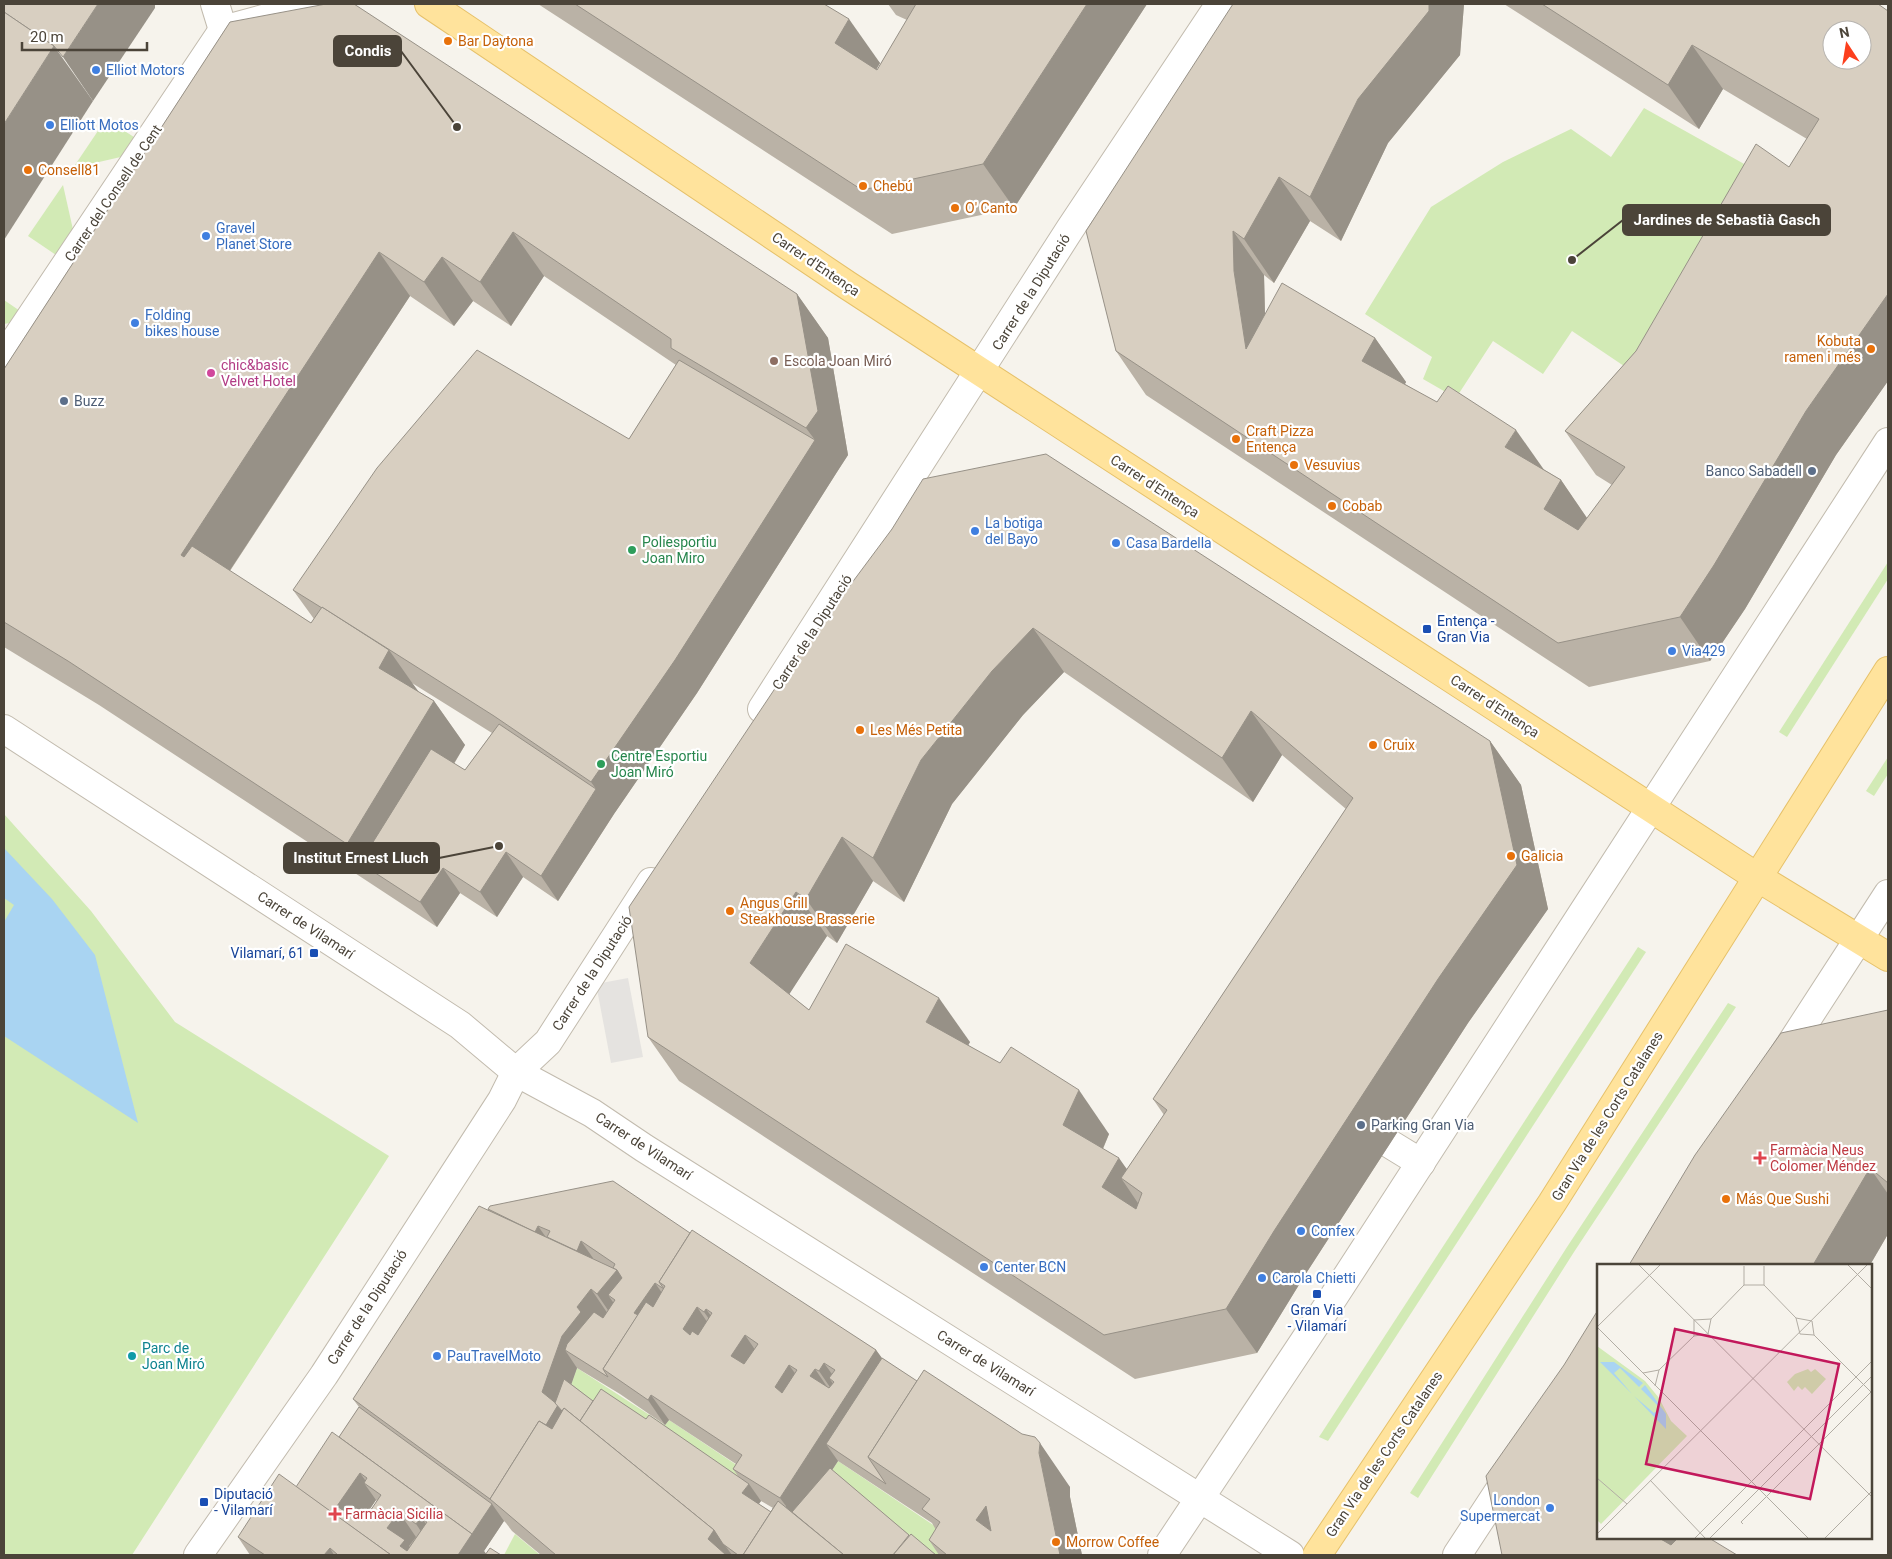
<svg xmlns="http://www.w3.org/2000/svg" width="1892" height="1559" viewBox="0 0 1892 1559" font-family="Roboto,sans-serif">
  <rect width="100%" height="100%" fill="#f6f3ec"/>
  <g fill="#d2eab5">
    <path d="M1644 108 1787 188 1667 395 1572 331 1543 374 1493 341 1456 398 1423 379 1432 357 1365 314 1431 207 1503 162 1571 129 1611 157Z"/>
    <path d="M106 119 137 139 125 156 73 168Z"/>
    <path d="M63 185 74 234 59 257 28 236Z"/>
    <path d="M4 300 23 313 15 322 4 324Z"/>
    <path d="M1888 562V579L1787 737 1779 732Z"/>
    <path d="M1888 757V774L1874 796 1866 791Z"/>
    <path d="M4 814 91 911 175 1022 389 1156 132 1555H4Z"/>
    <path d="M1638 947 1646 952 1328 1441 1319 1437Z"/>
    <path d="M1728 1003 1736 1007 1574 1252 1418 1498 1410 1493 1567 1247Z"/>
    <path d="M577 1368 665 1425 669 1420 759 1480 750 1494 607 1415 570 1387Z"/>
    <path d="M838 1461 960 1543 951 1555H924L796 1526Z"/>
    <path d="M515 1534 540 1555H504Z"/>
  </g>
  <path fill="#e5e3e0" d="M628 978 643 1057 611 1063 596 984Z"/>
  <path fill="#a9d4f2" d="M4 848 52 899 95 955 138 1123 4 1036V922L14 905 4 898Z"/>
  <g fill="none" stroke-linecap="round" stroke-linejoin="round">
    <defs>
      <g id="minor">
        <path d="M215 4 223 30"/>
        <path d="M4 357 223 30 318 4"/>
        <path d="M762 709 1070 229 1220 4"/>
        <path d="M4 729 460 1025 516 1072 592 1113 644 1148 1290 1555"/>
        <path d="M1781 1059 1888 894"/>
        <path d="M1390 1144 1421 1163"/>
        <path d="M198 1555 324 1375 502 1100 516 1072 548 1042 651 882"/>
        <path d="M1162 1555 1331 1301 1888 442"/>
        <path d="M1457 1555 1512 1471"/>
      </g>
      <g id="major">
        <path d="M429 4 847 285 1757 877 1888 957"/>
        <path d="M1317 1555 1552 1203 1888 671"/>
      </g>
    </defs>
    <use href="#minor" stroke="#c2bbae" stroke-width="30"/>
    <use href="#major" stroke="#e6c16a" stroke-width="30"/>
    <use href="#minor" stroke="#fff" stroke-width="28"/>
    <use href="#major" stroke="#ffe39c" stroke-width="28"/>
  </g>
  <g fill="#bab2a6" fill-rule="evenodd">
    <path d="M538 4H824L880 63 876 70H877L907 20 896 15 888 4H1147L1014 208 892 234Z"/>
    <path d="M1233 4H1464L1460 55 1388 143 1341 241 1310 221 1274 283 1264 275 1265 315 1375 338 1406 382 1405 384 1561 480 1587 518 1612 485 1596 475 1565 431 1636 351 1789 167 1807 139 1723 89 1699 129 1504 4H1878L1888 11V381L1836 455 1745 609 1710 661 1589 687 1146 395 1116 351Z"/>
    <path d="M230 22 797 294 828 338 848 455 837 472 697 693 614 814 558 901 523 877 497 917 460 893 437 927 99 705 4 647V369ZM544 276 676 365 629 439 293 590 314 619 311 623 230 571 410 296 454 326 473 301 511 326ZM412 683 492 733 465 770 454 764 465 745 434 701 419 692Z"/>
    <path d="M892 529 1490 741 1521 785 1548 909 1468 1023 1305 1275 1257 1353 1135 1379 679 1081 648 1037ZM1064 672 1253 802 1282 755 1346 809 1153 1099 1164 1115 1127 1169 1103 1149 1109 1134 968 1045 970 1042 809 1010 789 994 827 936 837 943 873 881 904 902 952 804 1023 715Z"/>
    <path d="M1888 1010V1234L1870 1265H1629Z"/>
    <path d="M488 1209 690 1233 876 1350 882 1358 1070 1487V1497L1082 1555H939L929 1540 936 1530 932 1523 838 1461 832 1470 909 1535 936 1555H541L512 1531 506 1523 504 1521 484 1551 486 1554 501 1555H250L238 1537 296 1487 339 1437 359 1407 353 1399ZM577 1368 620 1394 665 1425 669 1420 736 1464 733 1469 738 1476 646 1419 593 1401 571 1384ZM376 1500 377 1501 366 1517 365 1516ZM761 1501 773 1508 771 1512 759 1504Z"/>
  </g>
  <g fill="#979187">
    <path d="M98 4H155V8L93 101 63 57Z"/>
    <path d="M1087 4H1147L1014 208 983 164Z"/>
    <path d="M1429 4H1464L1460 55 1388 143 1341 241 1310 197 1358 99Z"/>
    <path d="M849 19 880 63 866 87 835 43Z"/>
    <path d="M1692 45 1723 89 1699 129 1668 85Z"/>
    <path d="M54 46 93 101 4 240V124Z"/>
    <path d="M1279 177 1310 221 1274 283 1244 239Z"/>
    <path d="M1233 231 1264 275 1265 315 1277 393 1246 349 1234 271Z"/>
    <path d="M513 232 544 276 511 326 480 282Z"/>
    <path d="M379 252 410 296 211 599 181 555Z"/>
    <path d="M442 257 473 301 454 326 424 282Z"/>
    <path d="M797 294 828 338 848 455 837 472 697 693 614 814 558 901 541 876 596 789 591 782 815 440 806 428Z"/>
    <path d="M1888 294V381L1836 455 1745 609 1710 661 1680 617 1806 411Z"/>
    <path d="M1375 338 1406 382 1393 405 1362 361Z"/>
    <path d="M1516 430 1547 474 1505 447Z"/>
    <path d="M1561 480 1591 524 1574 553 1544 509Z"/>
    <path d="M1033 628 1064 672 1023 715 952 804 904 902 873 858 921 760 992 671Z"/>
    <path d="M389 650 420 694 379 668Z"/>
    <path d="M434 701 465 745 384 878 360 863 347 844Z"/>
    <path d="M1251 711 1282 755 1253 802 1222 758Z"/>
    <path d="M1490 741 1521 785 1548 909 1468 1023 1305 1275 1257 1353 1226 1309Z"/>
    <path d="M842 837 873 881 837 943 806 899Z"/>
    <path d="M506 852 523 877 497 917 480 892Z"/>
    <path d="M443 868 460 893 437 927 420 902Z"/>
    <path d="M796 892 827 936 781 1007 750 963Z"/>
    <path d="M939 998 970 1042 957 1066 926 1022Z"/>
    <path d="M1079 1090 1109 1134 1094 1169 1063 1125Z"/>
    <path d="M1119 1158 1150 1202 1142 1193 1121 1178 1144 1212 1133 1231 1102 1187Z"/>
    <path d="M1870 1168 1888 1194V1234L1870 1265H1813Z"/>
    <path d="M538 1226 550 1243 533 1236Z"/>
    <path d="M581 1241 593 1258 587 1272 575 1255Z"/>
    <path d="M617 1270 634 1295 615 1300 608 1295 620 1312 614 1319 597 1294Z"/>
    <path d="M655 1283 667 1300 610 1374 634 1313Z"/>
    <path d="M591 1289 608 1314 565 1350 577 1368 562 1411 575 1430 518 1523 542 1392 562 1336 577 1307Z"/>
    <path d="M697 1307 714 1332 700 1354 683 1329Z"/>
    <path d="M706 1309 724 1334 722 1337 704 1312Z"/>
    <path d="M745 1335 762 1360 749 1380 731 1356Z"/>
    <path d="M876 1350 894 1375 826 1444 838 1461 777 1555 786 1506 780 1498Z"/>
    <path d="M824 1363 842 1388 829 1378 839 1392 836 1396 819 1371Z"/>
    <path d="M789 1365 807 1390 792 1412 775 1387Z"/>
    <path d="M815 1369 832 1394 810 1376Z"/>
    <path d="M651 1395 669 1420 665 1425 648 1400Z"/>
    <path d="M1040 1443 1070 1487V1497L1082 1555H1060L1039 1453Z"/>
    <path d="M360 1473 370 1487 364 1483 376 1500 355 1531 337 1506Z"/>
    <path d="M749 1484 761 1501 754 1510 742 1493Z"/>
    <path d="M492 1504 504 1521 484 1551 487 1555H458Z"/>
    <path d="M986 1506 1017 1550 976 1520Z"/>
    <path d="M399 1512 416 1537 409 1546 415 1555H407L387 1528Z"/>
    <path d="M421 1517 439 1542 433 1549 416 1524Z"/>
    <path d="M714 1530 732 1555H719L708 1539Z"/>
    <path d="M1652 1538H1702L1690 1555Z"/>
    <path d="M330 1548 334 1555H324Z"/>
  </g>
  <g fill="#d8cfc1" stroke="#979187" fill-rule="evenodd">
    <path d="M4 4H98L63 57 54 46 4 12Z"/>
    <path d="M326 4H354L797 294 818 411 806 428 671 348V339L513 232 480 282 442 257 424 282 379 252 181 555 184 557 192 546 311 623 322 607 389 650 379 668 434 701 347 844 68 661 4 622V369L230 22Z"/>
    <path d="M575 4H824L849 19 835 43 877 70 916 4H1087L983 164 862 190Z"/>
    <path d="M1233 4H1429V11L1358 99 1310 197 1279 177 1244 239 1233 231 1234 271 1246 349 1282 283 1375 338 1362 361 1437 402 1448 386 1516 430 1505 447 1561 480 1544 509 1578 530 1625 467 1565 431 1636 351 1756 144 1789 167 1819 119 1692 45 1668 85 1542 4H1878L1888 11V294L1806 411 1714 565 1680 617 1558 643 1116 351 1086 231ZM1832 30H1862V60H1832Z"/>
    <path d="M4 12 54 46 4 124Z"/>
    <path d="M477 350 629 439 679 360 815 440 675 660 591 782 494 716 322 607V608L293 590 377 468Z"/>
    <path d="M1046 454 1490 741 1517 865 1438 979 1274 1231 1226 1309 1104 1335 648 1037 629 907 790 666 892 529 923 479ZM1033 628 1222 758 1251 711 1353 798 1153 1099 1167 1110 1121 1178 1142 1193 1136 1209 1102 1187 1119 1158 1063 1125 1079 1090 1011 1047 1000 1063 926 1022 939 998 846 944 809 1010 750 963 796 892 806 899 842 837 873 858 921 760 992 671Z"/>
    <path d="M499 724 596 789 541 876 506 852 480 892 443 868 420 902 360 863 431 749 465 770Z"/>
    <path d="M1888 1010V1183L1870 1168 1813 1265H1629L1695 1155 1781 1033Z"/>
    <path d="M613 1181 690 1233 659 1282 664 1289 655 1283 634 1313 638 1315 603 1369 608 1377 565 1350 567 1344 594 1312 603 1318 615 1300 608 1295 622 1278 617 1270 613 1268 615 1264 581 1241 577 1251 547 1237 550 1231 538 1226 535 1232 488 1209 490 1206Z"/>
    <path d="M479 1206 617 1270 597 1294 591 1289 577 1307 581 1312 562 1336 542 1392 558 1405 546 1425 539 1421 490 1499 353 1399Z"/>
    <path d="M692 1230 876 1350 780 1498 733 1469 742 1455 651 1395 648 1400 603 1369 646 1302 653 1307 665 1286 659 1282ZM697 1307 704 1312 706 1309 712 1313 698 1335 692 1331 690 1335 683 1329ZM745 1335 758 1344 744 1364 731 1356ZM824 1363 835 1370 829 1378 834 1382 829 1388 810 1376 815 1369 819 1371ZM789 1365 797 1370 782 1393 775 1387Z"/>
    <path d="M1598 1310V1538H1659L1671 1545 1678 1538H1709L1737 1555H1502L1486 1476 1564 1365Z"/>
    <path d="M882 1358 917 1381 868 1457 886 1484 826 1444Z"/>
    <path d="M924 1370 1022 1434 1035 1437 1040 1443 1039 1453 1060 1555H947L929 1540 940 1522 922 1509 930 1499 868 1457ZM986 1506 991 1531 976 1520Z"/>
    <path d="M564 1379 593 1401 580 1421 564 1408 562 1411 555 1403Z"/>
    <path d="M601 1389 646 1419 649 1415 749 1484 742 1493 771 1512 776 1504 743 1555H738L723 1544 714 1530 580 1421Z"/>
    <path d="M359 1407 492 1504 472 1534 339 1437Z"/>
    <path d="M564 1408 714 1530 708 1539 726 1555H556L490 1499 539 1421 552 1429Z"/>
    <path d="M332 1432 472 1534 458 1555H391L296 1487ZM360 1473 367 1478 364 1483 381 1495 366 1517 348 1505 344 1511 337 1506ZM399 1512 416 1524 421 1517 427 1522 407 1551 400 1546 405 1540 387 1528Z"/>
    <path d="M830 1468 909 1535 893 1555H844L792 1512Z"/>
    <path d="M279 1474 391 1555H338L330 1548 324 1555H265L238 1537Z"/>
    <path d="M778 1501 844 1555H743Z"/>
    <path d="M911 1534 936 1555H893Z"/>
    <path d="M490 1548 501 1555H485Z"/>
  </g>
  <g fill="#e8710a" stroke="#fff" stroke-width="2">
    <circle cx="448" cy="41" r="5"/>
    <circle cx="28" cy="170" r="5"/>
    <circle cx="863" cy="186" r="5"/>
    <circle cx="955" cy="208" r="5"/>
    <circle cx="1871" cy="349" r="5"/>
    <circle cx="1236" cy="439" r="5"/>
    <circle cx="1294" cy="465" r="5"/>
    <circle cx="1332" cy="506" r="5"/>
    <circle cx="860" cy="730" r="5"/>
    <circle cx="1373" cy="745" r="5"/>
    <circle cx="1511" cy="856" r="5"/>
    <circle cx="730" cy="911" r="5"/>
    <circle cx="1726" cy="1199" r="5"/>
    <circle cx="1056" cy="1542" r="5"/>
  </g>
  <g fill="#3f7fe0" stroke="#fff" stroke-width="2">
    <circle cx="96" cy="70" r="5"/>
    <circle cx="50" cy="125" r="5"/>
    <circle cx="206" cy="236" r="5"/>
    <circle cx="135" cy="323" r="5"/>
    <circle cx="975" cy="531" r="5"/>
    <circle cx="1116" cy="543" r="5"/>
    <circle cx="1672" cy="651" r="5"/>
    <circle cx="1301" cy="1231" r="5"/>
    <circle cx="984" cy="1267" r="5"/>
    <circle cx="1262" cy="1278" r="5"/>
    <circle cx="437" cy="1356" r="5"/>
    <circle cx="1550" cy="1508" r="5"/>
  </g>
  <circle fill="#8d6e63" stroke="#fff" stroke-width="2" cx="774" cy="361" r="5"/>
  <circle fill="#d1479c" stroke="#fff" stroke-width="2" cx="211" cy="373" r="5"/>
  <g fill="#5c6f8a" stroke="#fff" stroke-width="2">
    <circle cx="64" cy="401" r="5"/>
    <circle cx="1812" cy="471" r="5"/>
    <circle cx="1361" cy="1125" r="5"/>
  </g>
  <g fill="#2e9e5b" stroke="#fff" stroke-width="2">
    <circle cx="632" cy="550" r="5"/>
    <circle cx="601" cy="764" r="5"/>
  </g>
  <g fill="#1a4fb4" stroke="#fff" stroke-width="2">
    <rect x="1422" y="624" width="10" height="10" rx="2.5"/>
    <rect x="309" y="948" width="10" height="10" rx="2.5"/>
    <rect x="1312" y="1289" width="10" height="10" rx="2.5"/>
    <rect x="199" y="1497" width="10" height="10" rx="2.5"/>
  </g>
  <g fill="#e0444e" stroke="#fff" stroke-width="2">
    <path d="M1757.5 1150.5h5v5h5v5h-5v5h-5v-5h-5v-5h5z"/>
    <path d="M332.5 1506.5h5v5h5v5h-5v5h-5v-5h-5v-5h5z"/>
  </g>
  <circle fill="#0f9aa8" stroke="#fff" stroke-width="2" cx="132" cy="1356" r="5"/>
  <g text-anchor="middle" stroke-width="4.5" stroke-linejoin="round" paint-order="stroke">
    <g font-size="14" fill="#c56008" stroke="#fff" text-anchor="start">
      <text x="458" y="46">Bar Daytona</text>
      <text x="38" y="175">Consell81</text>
      <text x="873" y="191">Chebú</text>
      <text x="965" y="213">O' Canto</text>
      <text x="1861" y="346" text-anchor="end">Kobuta<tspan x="1861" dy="16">ramen i més</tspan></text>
      <text x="1246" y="436">Craft Pizza<tspan x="1246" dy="16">Entença</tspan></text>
      <text x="1304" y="470">Vesuvius</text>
      <text x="1342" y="511">Cobab</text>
      <text x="870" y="735">Les Més Petita</text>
      <text x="1383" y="750">Cruix</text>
      <text x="1521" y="861">Galicia</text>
      <text x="740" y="908">Angus Grill<tspan x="740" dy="16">Steakhouse Brasserie</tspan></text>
      <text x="1736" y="1204">Más Que Sushi</text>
      <text x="1066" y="1547">Morrow Coffee</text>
    </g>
    <g font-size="14" fill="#366cbe" stroke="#fff" text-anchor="start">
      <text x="106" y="75">Elliot Motors</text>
      <text x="60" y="130">Elliott Motos</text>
      <text x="216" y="233">Gravel<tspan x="216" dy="16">Planet Store</tspan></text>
      <text x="145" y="320">Folding<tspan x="145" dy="16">bikes house</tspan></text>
      <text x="985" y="528">La botiga<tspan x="985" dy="16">del Bayo</tspan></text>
      <text x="1126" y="548">Casa Bardella</text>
      <text x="1682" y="656">Via429</text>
      <text x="1311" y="1236">Confex</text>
      <text x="994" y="1272">Center BCN</text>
      <text x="1272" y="1283">Carola Chietti</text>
      <text x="447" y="1361">PauTravelMoto</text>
      <text x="1540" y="1505" text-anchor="end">London<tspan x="1540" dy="16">Supermercat</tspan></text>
    </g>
    <g font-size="14" fill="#4b4439" stroke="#fff">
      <text transform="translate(113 193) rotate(-56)" y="5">Carrer del Consell de Cent</text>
      <text transform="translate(816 264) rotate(34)" y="5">Carrer d'Entença</text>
      <text transform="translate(1031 292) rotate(-58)" y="5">Carrer de la Diputació</text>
      <text transform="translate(1155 486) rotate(33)" y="5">Carrer d'Entença</text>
      <text transform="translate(812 632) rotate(-57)" y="5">Carrer de la Diputació</text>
      <text transform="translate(1495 706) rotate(33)" y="5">Carrer d'Entença</text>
      <text transform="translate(306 925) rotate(33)" y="5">Carrer de Vilamarí</text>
      <text transform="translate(592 973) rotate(-57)" y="5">Carrer de la Diputació</text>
      <text transform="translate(1607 1116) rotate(-58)" y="5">Gran Via de les Corts Catalanes</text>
      <text transform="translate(644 1146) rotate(33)" y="5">Carrer de Vilamarí</text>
      <text transform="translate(367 1307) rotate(-57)" y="5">Carrer de la Diputació</text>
      <text transform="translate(986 1363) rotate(32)" y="5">Carrer de Vilamarí</text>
      <text transform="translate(1384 1454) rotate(-56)" y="5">Gran Via de les Corts Catalanes</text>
    </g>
    <g font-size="14" fill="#785e54" stroke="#fff" text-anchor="start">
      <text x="784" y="366">Escola Joan Miró</text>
    </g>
    <g font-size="14" fill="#b23c85" stroke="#fff" text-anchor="start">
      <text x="221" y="370">chic&amp;basic<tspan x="221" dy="16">Velvet Hotel</tspan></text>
    </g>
    <g font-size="14" fill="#4e5e75" stroke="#fff" text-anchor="start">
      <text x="74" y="406">Buzz</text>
      <text x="1802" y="476" text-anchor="end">Banco Sabadell</text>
      <text x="1371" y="1130">Parking Gran Via</text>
    </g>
    <g font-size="14" fill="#27864d" stroke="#fff" text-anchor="start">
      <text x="642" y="547">Poliesportiu<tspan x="642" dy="16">Joan Miro</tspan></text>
      <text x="611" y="761">Centre Esportiu<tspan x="611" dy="16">Joan Miró</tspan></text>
    </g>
    <g font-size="14" fill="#164399" stroke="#fff" text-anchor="start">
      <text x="1437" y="626">Entença -<tspan x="1437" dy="16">Gran Via</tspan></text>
      <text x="304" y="958" text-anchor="end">Vilamarí, 61</text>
      <text x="1317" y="1315" text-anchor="middle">Gran Via<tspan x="1317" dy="16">- Vilamarí</tspan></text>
      <text x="214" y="1499">Diputació<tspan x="214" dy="16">- Vilamarí</tspan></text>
    </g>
    <g font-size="14" fill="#be3a42" stroke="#fff" text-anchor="start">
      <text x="1770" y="1155">Farmàcia Neus<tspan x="1770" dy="16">Colomer Méndez</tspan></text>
      <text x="345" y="1519">Farmàcia Sicilia</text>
    </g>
    <g font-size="14" fill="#0d838f" stroke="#fff" text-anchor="start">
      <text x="142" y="1353">Parc de<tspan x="142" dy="16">Joan Miró</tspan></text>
    </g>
  </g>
  <g transform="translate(1597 1264)">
    <rect width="275" height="275" fill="#f6f3ec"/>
    <path d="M0 82 48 117 62 134 74 157 90 172 4 260 0 256ZM211 105 214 108 218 105 229 115 215 130 208 123 205 126 201 122 197 127 190 118 198 110Z" fill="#d2eab5"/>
    <path d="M3 98H17L46 119 42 123 23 104 17 109 35 130ZM48 121 69 150V165L37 132 57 149 63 144 44 125Z" fill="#a9d4f2"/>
    <path fill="none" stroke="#b2ada4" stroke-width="1" d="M41 0 275 233M145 0H168M250 0 275 25M147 21H167L199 54 203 70 217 71M167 21V2M199 54 215 57M215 57 217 71 275 129M0 63 212 275M0 63 64 0M97 72V56L114 55M46 109 62 106 97 72 111 70 114 55 147 21V2M58 122 62 106M0 214 30 240M53 216 109 275M146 260 144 258 275 127M0 270 271 0M97 275 275 97M112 275 275 112M227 275 275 227"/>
    <path fill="#c2185b" fill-opacity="0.15" stroke="#c2185b" stroke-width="2.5" d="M78 65 242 100 213 235 49 200Z"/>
    <rect width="275" height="275" fill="none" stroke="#4b4439" stroke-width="2.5"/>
  </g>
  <path fill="none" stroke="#4b4439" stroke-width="2" d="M457 127L401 51M1572 260L1623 220M499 846L439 858"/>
  <g fill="#4b4439" stroke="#fff" stroke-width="2">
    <circle cx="457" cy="127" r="5"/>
    <circle cx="1572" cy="260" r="5"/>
    <circle cx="499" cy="846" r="5"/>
  </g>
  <g fill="#4b4439" stroke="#4b4439" stroke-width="2">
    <rect x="334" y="36" width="67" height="30" rx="5"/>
    <rect x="1623" y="205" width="207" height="30" rx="5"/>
    <rect x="284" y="843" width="155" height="30" rx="5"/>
  </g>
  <g font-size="15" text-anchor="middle" font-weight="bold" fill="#fff">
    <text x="368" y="56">Condis</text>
    <text x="1727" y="225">Jardines de Sebastià Gasch</text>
    <text x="361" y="863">Institut Ernest Lluch</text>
  </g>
  <rect width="1892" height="1559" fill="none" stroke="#4b4439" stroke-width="10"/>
  <g transform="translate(1847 45) rotate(348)"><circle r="24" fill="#ffffff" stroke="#b7b4b0"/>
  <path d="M0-4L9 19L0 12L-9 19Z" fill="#fc3f1d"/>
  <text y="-8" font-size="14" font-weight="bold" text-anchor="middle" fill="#4b4439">N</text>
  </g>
  <path d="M22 42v8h125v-8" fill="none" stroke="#4b4439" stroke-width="2.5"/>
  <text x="30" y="42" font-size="15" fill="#4b4439" stroke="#ffffff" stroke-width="4" paint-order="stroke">20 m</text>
</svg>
